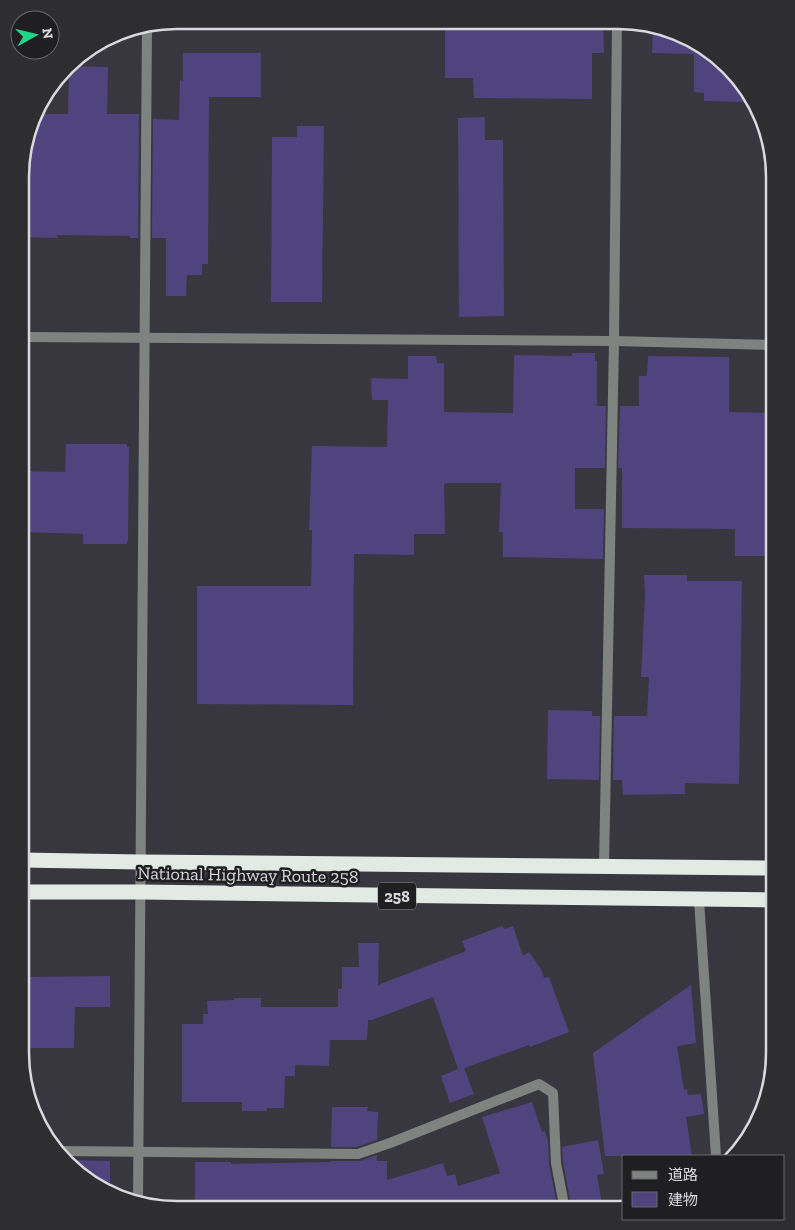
<svg xmlns="http://www.w3.org/2000/svg" width="795" height="1230" viewBox="0 0 795 1230" font-family="'Zilla Slab','Noto Sans JP',serif">
  <rect width="100%" height="100%" fill="#38373f"/>
  <g fill="#50447e">
    <path d="M445 21H603L604 53H592V99L474 98 473 78H445Z"/>
    <path d="M653 27 714 52 752 102 704 101V93L694 92V54L652 53Z"/>
    <path d="M183 53H261V97H209L208 264H202V275H187L186 296H166V238H152L153 119 179 120 180 80 183 81Z"/>
    <path d="M69 66 108 67 107 114H139L138 238H130V236L57 235 58 238 21 237V156L36 114H68Z"/>
    <path d="M485 117V140H503L504 316 459 317 458 118Z"/>
    <path d="M297 126H324L322 302H271L272 137H297Z"/>
    <path d="M572 353H595V361H597V406H606L605 468H575V509H604L603 559 503 557V532H499L501 483H446L444 484 445 534H414V555L354 554 353 705 197 704V586H311L312 530H309L312 446 387 447 388 400H372L371 378 408 379V356H436L437 363H444V412L513 413 514 355 572 356Z"/>
    <path d="M648 356 729 357V412L775 413V556H735V529L622 528V468H618L620 406H639V376H647Z"/>
    <path d="M66 444H127V447H129L128 541H127V544H83V534L25 532V510H21V488H24L25 471 65 472Z"/>
    <path d="M644 575H687V581H742L739 784 685 783V794L623 795 622 780H613L614 716H647L649 677H641L645 595Z"/>
    <path d="M548 710 592 711V716H600L599 780 547 779Z"/>
    <path d="M502 926 504 929 513 926 523 956 529 952 541 969 544 978 549 977 569 1032 530 1047 529 1045 464 1068 474 1094 450 1103 441 1076 458 1069 433 997 372 1020H368L367 1040H330L329 1066 295 1065V1076H285L284 1108H267V1111H242V1102H182V1024H203V1014H208L207 1001 234 1000V998H261V1007H338V989H342V967H359L358 943H379L378 985 466 951 462 941Z"/>
    <path d="M110 976V1007H75L74 1048H25V1031H20V977Z"/>
    <path d="M691 985 696 1043 677 1046 684 1090 687 1089 688 1095 701 1094 704 1114 686 1117 692 1156H605L593 1053Z"/>
    <path d="M532 1102 542 1132 545 1131 548 1141 549 1164 558 1210 195 1209V1162H231V1164L331 1162V1161H360L377 1155V1161H387V1180L443 1163 447 1176 455 1174 458 1186 500 1173 482 1117Z"/>
    <path d="M332 1107H368L367 1111 378 1112 377 1140 357 1147H331Z"/>
    <path d="M598 1140 604 1174 597 1175 603 1210H572L563 1162 562 1147Z"/>
    <path d="M68 1160 110 1161V1190L81 1178Z"/>
  </g>
  <g fill="none" stroke-linecap="round" stroke-linejoin="round">
    <g stroke="#7f8380" stroke-width="10">
      <path d="M21 337 614 341 775 345"/>
      <path d="M604 866 614 341 617 21"/>
      <path d="M699 900 716 1156"/>
      <path d="M61 1151 358 1154 390 1143 539 1084 553 1093 556 1163 565 1210"/>
      <path d="M138 1201 147 25"/>
    </g>
    <g stroke="#e1ebe4" stroke-width="15">
      <path d="M20 860 141 862 775 868"/>
      <path d="M20 892H141L775 900"/>
    </g>
  </g>
  <g text-anchor="middle" stroke-width="5" stroke-linejoin="round" paint-order="stroke">
    <rect fill="#1f1f22" stroke="#a1a0a6" stroke-width="1" x="378" y="882.5" width="38" height="27" rx="4"/>
    <g font-size="16" font-weight="bold" fill="#d9d8de">
      <text x="397" y="902">258</text>
    </g>
    <g font-size="18" fill="#d9d8de" stroke="#1f1f22">
      <text transform="translate(248 875) rotate(1)" y="6">National Highway Route 258</text>
    </g>
  </g>
  <path d="M0 0H795V1230H0ZM177 29H618A148 148 0 0 1 766 177V1053A148 148 0 0 1 618 1201H177A148 148 0 0 1 29 1053V177A148 148 0 0 1 177 29Z" fill="#2e2e31" fill-rule="evenodd"/>
  <path fill="none" stroke="#d9d8de" stroke-width="2.5" d="M177 29H618A148 148 0 0 1 766 177V1053A148 148 0 0 1 618 1201H177A148 148 0 0 1 29 1053V177A148 148 0 0 1 177 29Z"/>
  <rect x="622" y="1155" width="162" height="65" fill="#1f1f22" stroke="#69696d"/>
  <rect x="632" y="1171" width="25" height="8" fill="#7f8380" stroke="#69696d"/>
  <text x="668" y="1180" font-size="15" fill="#d9d8de">道路</text>
  <rect x="632" y="1192" width="25" height="15" fill="#50447e" stroke="#69696d"/>
  <text x="668" y="1205" font-size="15" fill="#d9d8de">建物</text>
  <g transform="translate(35 35) rotate(82)"><circle r="24" fill="#1f1f22" stroke="#69696d"/>
  <path d="M0-4L9 19L0 12L-9 19Z" fill="#1fd887"/>
  <text y="-8" font-size="14" font-weight="bold" text-anchor="middle" fill="#d9d8de">N</text>
  </g>
</svg>
